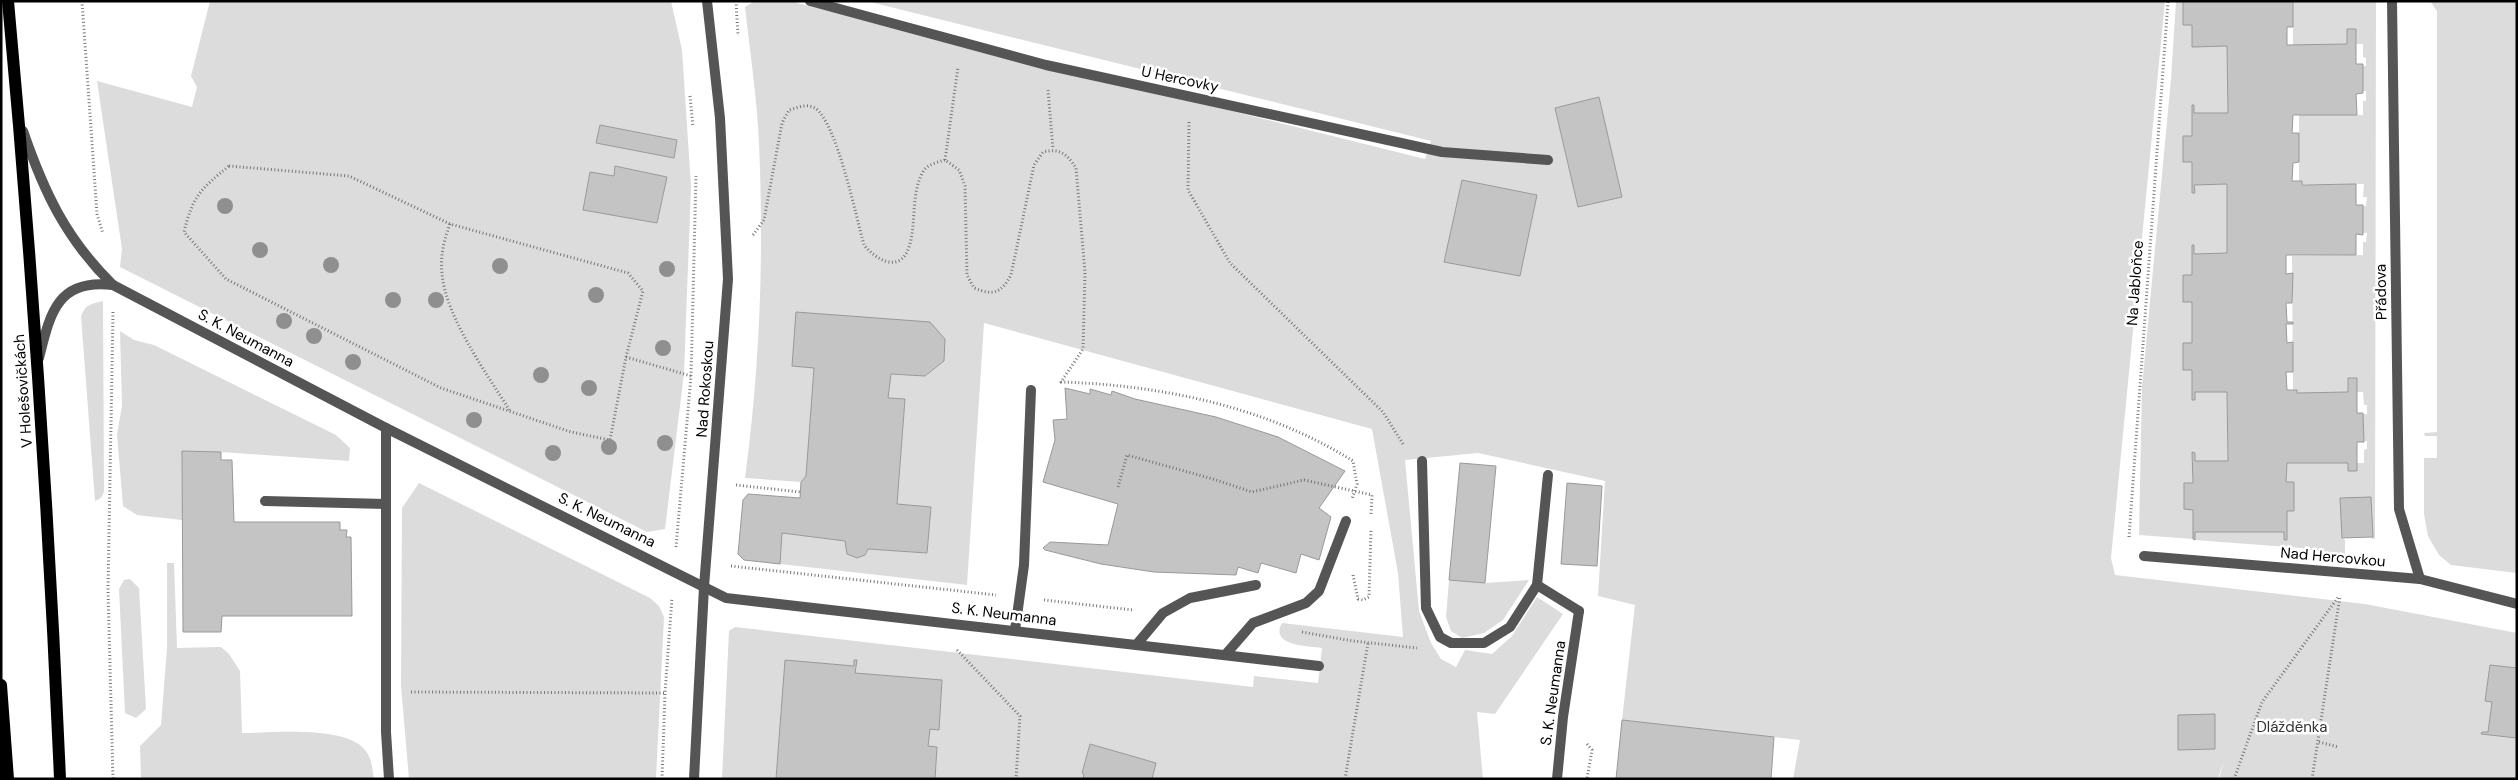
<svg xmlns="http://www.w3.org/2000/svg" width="2518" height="780" viewBox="0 0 2518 780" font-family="'DM Sans',sans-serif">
  <rect width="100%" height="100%" fill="#fff"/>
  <g fill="#dcdcdc" fill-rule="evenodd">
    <path d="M210 1H671L682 50 691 186 684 373 665 529 647 532 120 267 122 249 97 81 192 107 197 87 191 76ZM600 125 677 140 674 158 596 143ZM616 166 667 177 657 223 583 210 590 173 614 176Z"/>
    <path d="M755 1H789L1425 159 1431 141 866 1H2165L2111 558 2115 575 2365 604 2517 633V668L2490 665 2485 700 2492 702 2488 732 2481 733 2517 738V779H2219L2224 760 2218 779H1793L1800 740 1622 720 1635 605 1598 596 1605 481 1478 453 1405 460 1419 611 1431 643 1441 659 1456 667 1465 650 1492 654 1512 636 1537 597 1563 614 1495 714 1477 712 1483 779H1152L1156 763 1090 744 1082 772 1084 774 1083 779H935L937 747 928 746 930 729H939L942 680 855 673 857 660H854V666L785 661 776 779H722L729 631 735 627 1253 687 1254 676 1318 683 1322 648C1308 646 1269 646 1282 623L1403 637 1398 573 1372 429 984 323 967 585 780 564 782 533 845 541 847 554 857 558 864 555 868 549 927 553 931 507 897 504 905 400 888 398 891 374 926 376 944 361 814 368 806 476 801 482 745 478C760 368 764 254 759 143 757 98 750 52 745 7ZM1599 98 1622 197 1578 207 1555 108ZM1463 180 1537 195 1520 276 1444 261Z"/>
    <path d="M2176 1H2183V25H2192V46H2227L2228 113H2194L2192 105V136H2183V162H2192V193H2195L2194 185 2227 184V253L2194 254 2192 245V275H2183V302H2192V343L2183 370H2192L2193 400H2195V392H2227L2228 461H2195L2192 453 2193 483H2184V509L2193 510V539L2139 535 2142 387 2171 79Z"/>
    <path d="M2293 1H2376L2375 539H2372L2371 499H2342V538L2345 540V557L2301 548 2195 540V532H2284V540H2287V511H2294V482H2286L2287 463H2348L2349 471H2357V463H2364V450L2367 449V441H2363V414H2367V405H2364L2363 392H2357V378H2348V392L2297 393 2293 391 2292 256 2363 255V242H2366L2367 233H2363V206H2366L2367 197H2363L2364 184H2302V181H2299V115H2363V101H2366V91H2363V66H2366V58L2363 57V44H2356V30L2347 44 2293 45Z"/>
    <path d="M2430 1H2517V573L2451 565 2439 555 2428 536 2424 514V458H2437V436H2425L2424 433 2437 432V11Z"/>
    <path d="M103 301 104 492 101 498 95 501 81 316C86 304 91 304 103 301Z"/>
    <path d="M120 331 134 340 154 345 336 435 350 448 349 461 221 452 182 451V520L137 515 123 506 117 434 122 406Z"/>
    <path d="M419 483 650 598 659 606 664 617 656 779H409L401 686 402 508Z"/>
    <path d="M167 563H174L177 648 221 647 229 654 240 671 242 733C271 733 346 725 365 750 372 758 372 768 374 779H141L140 746 161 725 167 648Z"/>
    <path d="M130 579 139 588 146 709 136 718 125 713 119 589 124 580Z"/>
    <path d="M1449 580 1485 583 1529 580 1503 620 1484 633 1462 638 1451 631 1446 617Z"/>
  </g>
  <g fill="#c4c4c4" stroke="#999">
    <path d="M2183 1H2293V27H2287V45L2347 44V29H2356V64H2363V93L2356 94 2357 115H2293L2292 133H2299V162L2293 163 2292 181H2302V185L2356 184V205H2363V235L2356 234V255H2286V274L2293 273 2292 303H2286L2287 322H2293V324H2286L2287 343 2293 342V372H2286L2287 390H2297V393L2348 392V378H2357V413H2363L2364 442H2357V471H2348V463H2287L2286 482H2294V511H2287V540H2284V532H2195V540L2193 539V510L2184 509V483H2193L2192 452 2195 453V461H2228L2227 392H2195V400H2192V370H2183V343H2192V302H2183V275H2192V245H2194V254L2227 253V184L2194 185 2195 193H2192V162H2183V136H2192V105H2194V113H2228L2227 46 2192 47V25H2183Z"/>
    <path d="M1599 97 1622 197 1578 207 1555 108Z"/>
    <path d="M600 125 677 140 674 158 596 143Z"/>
    <path d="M615 166 667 177 657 223 583 210 590 172 614 176Z"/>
    <path d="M1462 180 1537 195 1520 276 1444 262Z"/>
    <path d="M796 312 930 322 945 339 944 361 925 376 891 374 888 398 905 399 897 504 931 507 927 553 868 549 865 555 857 558 847 554 845 541 782 533 780 564 744 560 738 554 743 500 748 494 800 498 801 482 806 476 814 368 792 366Z"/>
    <path d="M1065 388 1090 394V389L1111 395 1112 391 1135 399 1216 417 1278 437 1345 471 1319 508 1331 517 1319 560 1301 554 1296 573 1261 563 1258 573 1238 567 1236 575 1154 572 1101 564 1045 550 1043 548 1050 542 1108 545 1118 504 1043 482 1055 440 1053 420 1067 419Z"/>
    <path d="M182 451 221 452V460H232L234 522H340V530H347L346 537H351L352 616H222L221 632H183Z"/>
    <path d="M1460 463 1496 466 1485 583 1449 580Z"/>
    <path d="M1567 483 1602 486 1597 566 1561 564Z"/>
    <path d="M2371 497 2373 537 2342 538 2340 498Z"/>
    <path d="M785 660 854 666V660H857L855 673 942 680 939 730 930 729 928 746 937 747 935 779H776Z"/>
    <path d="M2490 665 2517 668V738L2481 734 2482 732H2488L2492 702 2485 701Z"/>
    <path d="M2215 714V749L2178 750V715Z"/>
    <path d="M1622 720 1774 737 1771 779H1616Z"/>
    <path d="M1090 744 1156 763 1152 779H1083L1084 774 1082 773Z"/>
  </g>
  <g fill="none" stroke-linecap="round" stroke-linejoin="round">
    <g stroke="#777" stroke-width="3" stroke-dasharray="1 2.5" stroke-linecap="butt">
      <path d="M82 1 97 214 103 234"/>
      <path d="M736 1 738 36"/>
      <path d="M1048 90 1053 149"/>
      <path d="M690 96 693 127"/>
      <path d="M1189 122 1188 190 1230 263 1383 412 1403 444"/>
      <path d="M945 160 958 67"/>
      <path d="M229 166 349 176 450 224 628 273 643 291 626 357 610 440 571 432 441 388 226 279 184 232C193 195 201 189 229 166Z"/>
      <path d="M450 224C444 240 440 256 442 273 445 316 487 374 510 411"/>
      <path d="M753 235 764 220 782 123 789 110C797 108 806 103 815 108 837 123 856 217 864 245 876 260 900 274 909 247 917 223 910 193 924 170 929 164 938 162 945 160L959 170 965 186 967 275 974 288C994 296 1001 293 1011 275L1034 165 1043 152C1060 148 1067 154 1076 168L1085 272 1083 349 1061 382C1162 385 1267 407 1353 461L1357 484 1352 499"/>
      <path d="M113 312 108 590 113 779"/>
      <path d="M626 357 691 376"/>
      <path d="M736 485 800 492"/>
      <path d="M1118 487 1127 455 1213 479 1252 492 1304 480 1372 495 1371 516"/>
      <path d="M2129 537 2168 1"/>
      <path d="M676 547 691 376 696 176"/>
      <path d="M731 566 996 595"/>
      <path d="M1353 575 1358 599 1363 600 1369 597 1371 529"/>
      <path d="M1044 600 1133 610"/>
      <path d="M1302 632 1353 641 1417 648"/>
      <path d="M957 650 1020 716 1016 779"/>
      <path d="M411 692 665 693"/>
      <path d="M2319 742 2338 747"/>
      <path d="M1587 744 1592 750 1587 779"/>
      <path d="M662 779 665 693 672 598"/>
      <path d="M1345 779 1368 643"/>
      <path d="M2234 779 2262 702 2339 596"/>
      <path d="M2312 779 2340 596"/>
    </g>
    <g stroke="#555" stroke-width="10">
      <path d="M810 1 1046 65 1442 152 1548 160"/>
      <path d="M39 358C50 314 57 278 113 285"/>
      <path d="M1422 461 1426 608 1440 637 1451 643H1484L1510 627 1537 585"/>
      <path d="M1548 475 1537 585 1579 611"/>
      <path d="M265 501 386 504"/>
      <path d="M1015 630 1024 565 1031 390"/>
      <path d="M1137 644 1163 613 1190 598 1256 585"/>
      <path d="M1226 654 1253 623 1306 603 1319 591 1346 521"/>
    </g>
    <g stroke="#555" stroke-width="10">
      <path d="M2392 1 2399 509 2420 579"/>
      <path d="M23 131C44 192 66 239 113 285L386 428 726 598 1319 666"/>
      <path d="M386 428V732L389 779"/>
      <path d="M2144 556 2420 579 2517 604"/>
      <path d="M694 779 704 587 728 279 720 118 707 1"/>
      <path d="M1557 779 1563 717 1579 611"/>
    </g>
    <g stroke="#000" stroke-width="12">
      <path d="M8 1C32 260 49 519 60 779"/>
      <path d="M1 685 8 779"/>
    </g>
  </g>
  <g fill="#8f8f8f">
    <circle cx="225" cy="206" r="8"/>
    <circle cx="260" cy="250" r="8"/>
    <circle cx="331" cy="265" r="8"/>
    <circle cx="500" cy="266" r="8"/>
    <circle cx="667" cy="269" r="8"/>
    <circle cx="596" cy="295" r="8"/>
    <circle cx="393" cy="300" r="8"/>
    <circle cx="436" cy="300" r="8"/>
    <circle cx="284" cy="321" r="8"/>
    <circle cx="314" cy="336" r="8"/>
    <circle cx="663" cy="348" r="8"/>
    <circle cx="353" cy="362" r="8"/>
    <circle cx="541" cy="375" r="8"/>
    <circle cx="589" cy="388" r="8"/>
    <circle cx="474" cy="420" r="8"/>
    <circle cx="665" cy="443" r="8"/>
    <circle cx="609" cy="447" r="8"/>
    <circle cx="553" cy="453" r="8"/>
  </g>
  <g text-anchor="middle" stroke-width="5" stroke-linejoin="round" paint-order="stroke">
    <g font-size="15" fill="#000" stroke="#fff">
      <text transform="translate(1180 79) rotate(12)" y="5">U Hercovky</text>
      <text transform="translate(2135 283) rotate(-86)" y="5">Na Jabloňce</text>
      <text transform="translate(2381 292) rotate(-91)" y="5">Přádova</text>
      <text transform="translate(246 338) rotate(28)" y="5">S. K. Neumanna</text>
      <text transform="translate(705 389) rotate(-86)" y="5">Nad Rokoskou</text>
      <text transform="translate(23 391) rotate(-94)" y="5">V Holešovičkách</text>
      <text transform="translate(607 520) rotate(26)" y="5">S. K. Neumanna</text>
      <text transform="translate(2333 557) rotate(5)" y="5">Nad Hercovkou</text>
      <text transform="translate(1004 614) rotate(7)" y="5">S. K. Neumanna</text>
      <text transform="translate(1553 693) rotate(-82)" y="5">S. K. Neumanna</text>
    </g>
    <g font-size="15" fill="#333" stroke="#fff">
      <text x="2292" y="732">Dlážděnka</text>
    </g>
  </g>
  <rect width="2518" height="780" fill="none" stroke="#000000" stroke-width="5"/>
</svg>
